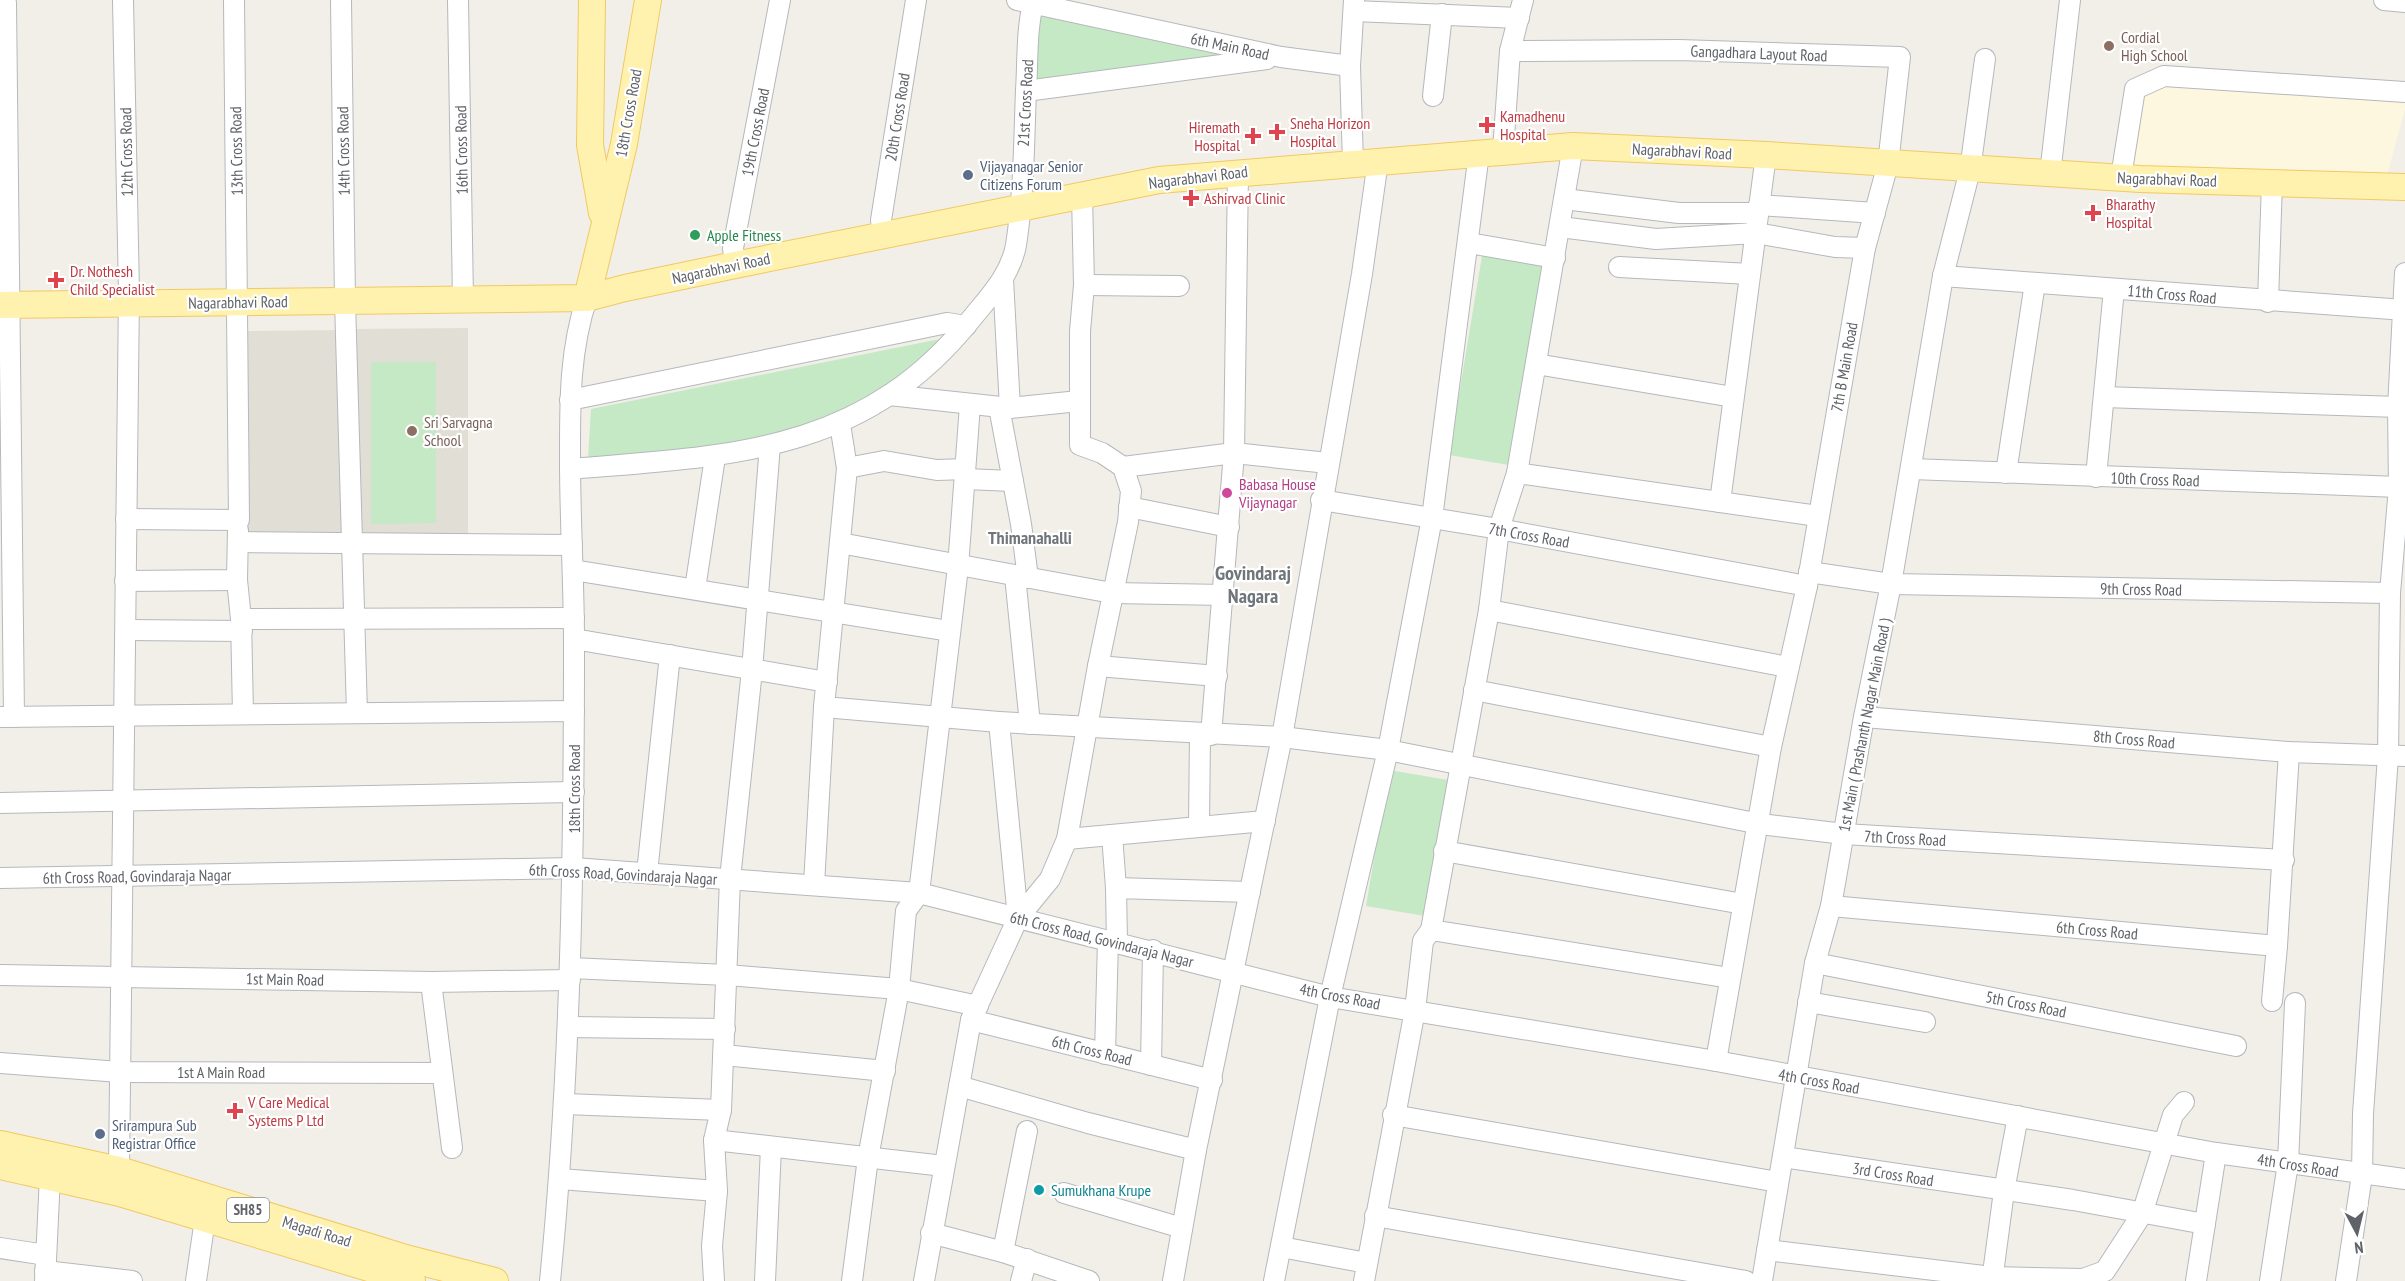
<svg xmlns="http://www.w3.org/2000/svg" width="2405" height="1281" viewBox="0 0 2405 1281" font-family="'PT Sans Narrow',sans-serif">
  <rect width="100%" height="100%" fill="#f1efe8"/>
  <path fill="#fef7e0" d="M2167 82 2405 99V109L2386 179 2129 165 2140 91Z"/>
  <g fill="#e1ded6">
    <path d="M468 328V534L356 535 355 329Z"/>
    <path d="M340 330 342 533 246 534 244 331Z"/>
  </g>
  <g fill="#c5e8c5">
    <path d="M1039 13 1239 54 1034 82Z"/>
    <path d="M1483 250 1543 260 1509 465 1449 455Z"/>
    <path d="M950 337 879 398 760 441 588 459 591 409Z"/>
    <path d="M371 362H436V523L371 524Z"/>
    <path d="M1389 770 1448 780 1425 916 1366 906Z"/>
  </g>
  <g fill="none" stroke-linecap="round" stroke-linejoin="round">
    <defs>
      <g id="minor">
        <path d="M341 0 345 301 357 713"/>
        <path d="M458 0 463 300"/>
        <path d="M1017 0 1281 57 1350 66 1353 163"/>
        <path d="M2384 0 2405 2"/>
        <path d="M6 3 14 717"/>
        <path d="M1354 11 1519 18"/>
        <path d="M1510 51 1679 50 1900 57 1888 164 1865 248 1807 586 1771 747 1716 1061"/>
        <path d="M1350 66 1354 0"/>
        <path d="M1026 91 1267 59"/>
        <path d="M1433 96 1442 14"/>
        <path d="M1503 151 1510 51 1523 0"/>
        <path d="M2050 174 2070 0"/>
        <path d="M2121 177 2135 89 2164 76 2405 92"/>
        <path d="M1564 199 1679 213H1758"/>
        <path d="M1759 205 1875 213"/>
        <path d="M1560 227 1656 239 1756 233 1835 247 1865 248"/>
        <path d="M883 235 881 220 916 0"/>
        <path d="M1469 243 1555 258"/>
        <path d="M735 265 733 248 780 0"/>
        <path d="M1619 267 1750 274"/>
        <path d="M1943 276 2405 310"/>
        <path d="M1003 279 1010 408"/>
        <path d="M1084 285 1179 286"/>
        <path d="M2268 302 2272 182"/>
        <path d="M1536 364 1733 397"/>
        <path d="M889 395 1010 408 1079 401"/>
        <path d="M2104 397 2398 407"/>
        <path d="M570 400 947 323 966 326"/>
        <path d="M999 407 1021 524 1028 578"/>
        <path d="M840 424 847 468 824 707 999 722 1282 737 1388 750 1760 824 1844 834 2284 860"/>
        <path d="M1123 467 1234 453 1328 463"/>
        <path d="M847 468 884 461 937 470 965 469"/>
        <path d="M570 469C729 456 864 454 972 318 990 296 1011 274 1016 245 1024 194 1024 141 1026 90 1028 61 1026 29 1034 0"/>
        <path d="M1911 469 2399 487"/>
        <path d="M1517 473 1818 516"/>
        <path d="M2006 473 2035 283"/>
        <path d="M2096 477 2114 289"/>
        <path d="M965 479 1013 481"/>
        <path d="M1321 500 1499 529 1807 586"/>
        <path d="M1720 502 1766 155"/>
        <path d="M1129 507 1229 527"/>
        <path d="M126 519 239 520 234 0"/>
        <path d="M238 542 572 545"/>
        <path d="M840 543 1112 593 1225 595"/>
        <path d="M573 570 949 631"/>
        <path d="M1809 572 1891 584 2390 593"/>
        <path d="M1015 576 1030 724"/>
        <path d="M237 580 241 619 243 714"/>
        <path d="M125 581 237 580 238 530"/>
        <path d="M695 589 715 457"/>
        <path d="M1489 610 1788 667"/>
        <path d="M241 619 574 618"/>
        <path d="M126 630 242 631"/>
        <path d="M574 639 827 682"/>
        <path d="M1098 666 1217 676"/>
        <path d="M1474 690 1771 747"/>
        <path d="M0 717 574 711"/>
        <path d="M1864 717 2289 752 2405 756"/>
        <path d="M999 722 1018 918"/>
        <path d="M1211 735 1234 453 1238 172"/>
        <path d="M0 803 574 792"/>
        <path d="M1199 825 1200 734"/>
        <path d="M1112 835 1116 888"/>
        <path d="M1067 839 1265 821"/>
        <path d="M1444 851 1743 904"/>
        <path d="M647 873 670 655"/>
        <path d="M0 878 573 868 919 893 1330 997 1716 1061 2216 1153 2405 1179"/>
        <path d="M814 885 824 707"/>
        <path d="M1831 906 2277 946 2289 752"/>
        <path d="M1431 930 1730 978"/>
        <path d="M1117 942 1116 888 1250 892"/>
        <path d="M1815 963 2236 1046"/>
        <path d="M570 968 727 975 899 989 906 911 919 893 958 567 970 405"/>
        <path d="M0 975 431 982 570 980"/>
        <path d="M431 982 452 1148"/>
        <path d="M2272 1001 2277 946"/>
        <path d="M1808 1002 1925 1022"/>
        <path d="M971 1020 1212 1080"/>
        <path d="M569 1027 725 1029"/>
        <path d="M1105 1054 1108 940"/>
        <path d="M724 1055 885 1071"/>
        <path d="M0 1063 120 1072 442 1073"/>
        <path d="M1151 1065 1153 950"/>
        <path d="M959 1086 1088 1123 1196 1150"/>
        <path d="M565 1104 721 1110"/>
        <path d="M1393 1115 1778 1182"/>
        <path d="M714 1140 944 1166"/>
        <path d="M1783 1157 2073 1200 2205 1224"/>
        <path d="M119 1170 129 293 123 0"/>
        <path d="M560 1179 717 1191"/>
        <path d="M1064 1193 1182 1228"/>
        <path d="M1375 1216 1746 1281"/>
        <path d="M931 1233 1003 1252 1089 1281"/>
        <path d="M1281 1247 1367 1263"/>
        <path d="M0 1248 46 1255"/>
        <path d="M1767 1250 1992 1277 2083 1279V1281"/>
        <path d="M1003 1252 1027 1131"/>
        <path d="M45 1271 132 1281"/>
        <path d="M2083 1279 2105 1271 2142 1214 2173 1115 2184 1102"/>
        <path d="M45 1281 50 1176"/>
        <path d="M196 1281 205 1219"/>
        <path d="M550 1281C571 1069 574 856 574 643 574 582 570 521 570 460 570 405 569 351 587 298"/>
        <path d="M714 1281 712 1246 717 1191 714 1140 721 1110 730 879 752 670 770 445"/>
        <path d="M765 1281 771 1147"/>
        <path d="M852 1281 868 1158 899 989 978 1006"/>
        <path d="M924 1281 971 1020 1018 918 1050 879 1067 839 1098 666 1128 522 1131 491 1123 467 1102 453 1080 445V331L1084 285 1082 194"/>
        <path d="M1021 1281 1027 1259"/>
        <path d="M1173 1281 1196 1150 1282 737 1362 274 1378 161"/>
        <path d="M1274 1281 1330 997 1388 750 1432 518 1479 153"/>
        <path d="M1364 1281 1415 1010 1423 941 1431 930 1489 610 1499 529 1517 473 1573 146"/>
        <path d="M1762 1281 1815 963 1831 906 1864 717 1891 584 1943 276 1970 170 1985 59"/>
        <path d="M1992 1281 2004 1191 2018 1116"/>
        <path d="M2196 1281 2216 1153"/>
        <path d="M2270 1281 2288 1163 2295 1003"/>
        <path d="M2346 1281 2362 1175 2363 1114 2388 756 2390 593 2399 487 2398 407 2405 273"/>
      </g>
      <g id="major">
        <path d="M592 0 590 145 602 213"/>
        <path d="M587 298 624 144 648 0"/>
        <path d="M0 305 587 298 625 288 735 265 1159 180 1573 146 1766 155 2140 179 2405 187"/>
        <path d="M0 1144 119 1170 402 1257 495 1281"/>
        <path d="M0 1166 120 1193 412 1281"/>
      </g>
    </defs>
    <use href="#minor" stroke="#b5b8bc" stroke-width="22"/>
    <use href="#major" stroke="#f2c960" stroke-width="28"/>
    <use href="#minor" stroke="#fff" stroke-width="20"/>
    <use href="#major" stroke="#fff2af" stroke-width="26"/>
  </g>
  <g fill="#8d6e63" stroke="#fff" stroke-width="2">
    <circle cx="2109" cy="46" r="6"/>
    <circle cx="412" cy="431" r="6"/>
  </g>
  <g fill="#e0444e" stroke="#fff" stroke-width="2">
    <path d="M1484 116h6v6h6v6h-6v6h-6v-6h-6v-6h6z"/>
    <path d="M1274 123h6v6h6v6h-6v6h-6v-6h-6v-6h6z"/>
    <path d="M1250 127h6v6h6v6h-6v6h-6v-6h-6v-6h6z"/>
    <path d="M1188 189h6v6h6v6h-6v6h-6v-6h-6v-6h6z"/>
    <path d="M2090 204h6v6h6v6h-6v6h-6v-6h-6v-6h6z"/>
    <path d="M53 271h6v6h6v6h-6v6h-6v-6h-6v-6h6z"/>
    <path d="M232 1102h6v6h6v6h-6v6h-6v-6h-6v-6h6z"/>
  </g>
  <g fill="#5c6f8a" stroke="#fff" stroke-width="2">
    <circle cx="968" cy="175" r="6"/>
    <circle cx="100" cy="1134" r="6"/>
  </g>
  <circle fill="#2e9e5b" stroke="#fff" stroke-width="2" cx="695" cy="235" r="6"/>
  <circle fill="#d1479c" stroke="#fff" stroke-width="2" cx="1227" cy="493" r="6"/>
  <circle fill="#0f9aa8" stroke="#fff" stroke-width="2" cx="1039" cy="1190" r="6"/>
  <g text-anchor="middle" stroke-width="4.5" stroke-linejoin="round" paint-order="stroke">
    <rect fill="#fff" stroke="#8f9295" stroke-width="1.5" x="227" y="1198" width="42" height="24" rx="4.5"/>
    <g font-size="15" font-weight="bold" fill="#5f6368">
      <text x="248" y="1215">SH85</text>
    </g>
    <g font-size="16" fill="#785e54" stroke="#fff" text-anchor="start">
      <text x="2121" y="43">Cordial<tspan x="2121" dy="18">High School</tspan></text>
      <text x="424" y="428">Sri Sarvagna<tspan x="424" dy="18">School</tspan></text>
    </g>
    <g font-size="16" fill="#5f6368" stroke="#fff">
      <text transform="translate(1230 46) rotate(12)" y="6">6th Main Road</text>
      <text transform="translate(1759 53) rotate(2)" y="6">Gangadhara Layout Road</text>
      <text transform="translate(1025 103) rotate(-87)" y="6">21st Cross Road</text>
      <text transform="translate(628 113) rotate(-80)" y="6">18th Cross Road</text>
      <text transform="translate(897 117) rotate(-81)" y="6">20th Cross Road</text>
      <text transform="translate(755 132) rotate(-79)" y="6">19th Cross Road</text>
      <text transform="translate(461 150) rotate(-91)" y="6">16th Cross Road</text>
      <text transform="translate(236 151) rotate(-91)" y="6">13th Cross Road</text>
      <text transform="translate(343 151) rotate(-91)" y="6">14th Cross Road</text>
      <text transform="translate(1682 151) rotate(3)" y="6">Nagarabhavi Road</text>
      <text transform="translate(126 152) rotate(-91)" y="6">12th Cross Road</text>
      <text transform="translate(1198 177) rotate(-7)" y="6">Nagarabhavi Road</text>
      <text transform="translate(2167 179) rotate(2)" y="6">Nagarabhavi Road</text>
      <text transform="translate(721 268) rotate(-12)" y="6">Nagarabhavi Road</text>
      <text transform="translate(2172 294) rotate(5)" y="6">11th Cross Road</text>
      <text transform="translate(238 302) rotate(-1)" y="6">Nagarabhavi Road</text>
      <text transform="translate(1844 367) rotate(-80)" y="6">7th B Main Road</text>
      <text transform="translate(2155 479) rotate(2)" y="6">10th Cross Road</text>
      <text transform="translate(1529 535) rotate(10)" y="6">7th Cross Road</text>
      <text transform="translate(2141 589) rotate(1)" y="6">9th Cross Road</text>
      <text transform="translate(1864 725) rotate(-79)" y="6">1st Main ( Prashanth Nagar Main Road )</text>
      <text transform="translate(2134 739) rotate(5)" y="6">8th Cross Road</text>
      <text transform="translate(574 789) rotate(-90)" y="6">18th Cross Road</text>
      <text transform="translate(1905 838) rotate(3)" y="6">7th Cross Road</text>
      <text transform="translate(623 874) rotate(3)" y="6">6th Cross Road, Govindaraja Nagar</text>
      <text transform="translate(137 876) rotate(-1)" y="6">6th Cross Road, Govindaraja Nagar</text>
      <text transform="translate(2097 930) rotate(5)" y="6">6th Cross Road</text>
      <text transform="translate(1102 939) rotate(14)" y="6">6th Cross Road, Govindaraja Nagar</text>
      <text transform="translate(285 979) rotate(1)" y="6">1st Main Road</text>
      <text transform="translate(1340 996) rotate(11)" y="6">4th Cross Road</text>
      <text transform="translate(2026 1004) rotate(11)" y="6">5th Cross Road</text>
      <text transform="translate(1092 1050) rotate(14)" y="6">6th Cross Road</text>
      <text x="221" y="1078">1st A Main Road</text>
      <text transform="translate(1819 1081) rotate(10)" y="6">4th Cross Road</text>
      <text transform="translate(2298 1165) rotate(9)" y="6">4th Cross Road</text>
      <text transform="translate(1893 1174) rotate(9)" y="6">3rd Cross Road</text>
      <text transform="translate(317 1231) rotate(17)" y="6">Magadi Road</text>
    </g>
    <g font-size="16" fill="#be3a42" stroke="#fff" text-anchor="start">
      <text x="1500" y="122">Kamadhenu<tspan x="1500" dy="18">Hospital</tspan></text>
      <text x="1290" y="129">Sneha Horizon<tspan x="1290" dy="18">Hospital</tspan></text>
      <text x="1240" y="133" text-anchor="end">Hiremath<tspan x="1240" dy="18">Hospital</tspan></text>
      <text x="1204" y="204">Ashirvad Clinic</text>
      <text x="2106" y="210">Bharathy<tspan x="2106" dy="18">Hospital</tspan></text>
      <text x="70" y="277">Dr. Nothesh<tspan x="70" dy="18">Child Specialist</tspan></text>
      <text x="248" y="1108">V Care Medical<tspan x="248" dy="18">Systems P Ltd</tspan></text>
    </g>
    <g font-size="16" fill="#4e5e75" stroke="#fff" text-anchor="start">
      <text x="980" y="172">Vijayanagar Senior<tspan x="980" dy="18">Citizens Forum</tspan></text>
      <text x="112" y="1131">Srirampura Sub<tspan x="112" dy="18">Registrar Office</tspan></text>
    </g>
    <g font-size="16" fill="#27864d" stroke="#fff" text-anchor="start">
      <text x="707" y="241">Apple Fitness</text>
    </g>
    <g font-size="16" fill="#b23c85" stroke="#fff" text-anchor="start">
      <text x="1239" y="490">Babasa House<tspan x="1239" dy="18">Vijaynagar</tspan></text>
    </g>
    <g font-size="16" fill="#0d838f" stroke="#fff" text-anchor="start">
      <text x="1051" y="1196">Sumukhana Krupe</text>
    </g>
    <g font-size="18" font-weight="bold" fill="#70757a" stroke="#fff">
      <text x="1030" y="544">Thimanahalli</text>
    </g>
    <g font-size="20" font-weight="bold" fill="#70757a" stroke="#fff">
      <text x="1253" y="580">Govindaraj<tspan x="1253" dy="23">Nagara</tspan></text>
    </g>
  </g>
  <g transform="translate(2357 1233) rotate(173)" stroke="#ffffff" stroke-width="4.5" paint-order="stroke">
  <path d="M0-4.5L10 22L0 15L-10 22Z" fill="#5f6368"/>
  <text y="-9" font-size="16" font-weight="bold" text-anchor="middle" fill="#5f6368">N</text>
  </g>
</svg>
